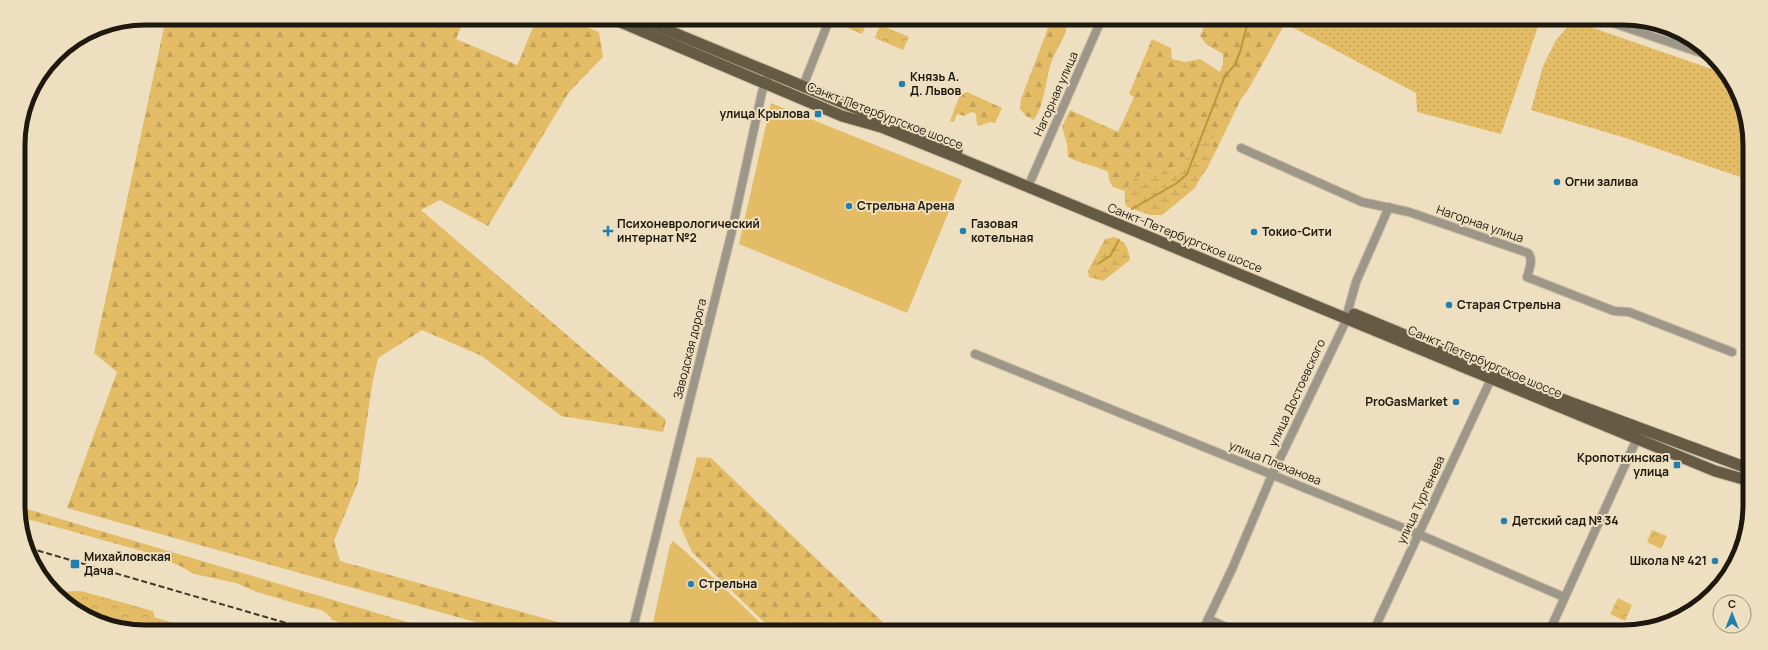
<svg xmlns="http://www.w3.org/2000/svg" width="1768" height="650" viewBox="0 0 1768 650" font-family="Manrope,sans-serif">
  <defs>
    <pattern id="forest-firs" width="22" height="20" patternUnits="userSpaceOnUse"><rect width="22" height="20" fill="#e3bc65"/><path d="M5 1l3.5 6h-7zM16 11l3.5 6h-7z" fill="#c2a156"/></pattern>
    <pattern id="wetland-marsh" width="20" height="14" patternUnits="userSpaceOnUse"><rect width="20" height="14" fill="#e3bc65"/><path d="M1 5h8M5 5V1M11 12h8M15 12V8" fill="none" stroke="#c2a156"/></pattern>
    <pattern id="park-crowns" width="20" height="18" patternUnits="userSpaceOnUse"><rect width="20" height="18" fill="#e3bc65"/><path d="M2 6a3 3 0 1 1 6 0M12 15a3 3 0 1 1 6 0" fill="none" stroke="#c2a156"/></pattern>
    <pattern id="garden-dots" width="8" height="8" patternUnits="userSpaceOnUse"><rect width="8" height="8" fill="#e3bc65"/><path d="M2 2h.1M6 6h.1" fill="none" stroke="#c2a156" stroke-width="1.8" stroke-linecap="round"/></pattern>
  </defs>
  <rect width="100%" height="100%" fill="#eedfc1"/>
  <g fill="url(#forest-firs)">
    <path d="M166 18H465L456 39 517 65C523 54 527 40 533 28 545 7 582 26 599 32L603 57 569 92 488 226 440 200 421 210 666 420 663 432 561 416 482 356 422 330 378 358 372 385 358 482 334 541 340 561 586 630 585 632H511L67 508 117 372 94 353Z"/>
    <path d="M1049 18H1072L1066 27V32C1061 43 1055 52 1051 63 1045 82 1045 103 1034 120L1026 116 1020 109 1021 99 1047 31Z"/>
    <path d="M1208 18H1267L1284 25 1248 90 1241 99 1208 167 1214 137 1200 131 1183 163 1177 168 1144 173 1131 181 1125 191 1113 187 1109 180 1108 172C1095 165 1081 164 1068 157L1067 144 1062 127 1070 110 1118 132 1134 97 1129 94 1152 39 1171 48 1172 59 1185 62 1200 59 1220 72 1223 64V54L1206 44 1200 36Z"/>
    <path d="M967 92 1002 108 995 123 990 122 979 126 977 125 976 114 973 112 969 113 965 116 957 114 954 122 950 121 960 95Z"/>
    <path d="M697 457 711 458 893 632H774L692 552 679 523Z"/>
    <path d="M20 507 441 632H371L332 620C327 611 321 609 311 608L257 592 236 583 194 574 180 566 142 551 35 521 20 518Z"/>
    <path d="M76 595 205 632H145L104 625 60 596Z"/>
  </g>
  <g fill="url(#wetland-marsh)">
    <path d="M1210 130 1214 137 1208 167 1199 180 1195 188 1162 215H1150L1127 207 1125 203V191L1131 181 1144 173 1177 168 1183 163 1200 131Z"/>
    <path d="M1115 237C1127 243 1128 248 1130 260L1103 281 1089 277 1088 271 1105 239Z"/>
  </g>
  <g fill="url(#park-crowns)">
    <path d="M852 18H869L862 34 848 28Z"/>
    <path d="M880 25 909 37 903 50 875 38Z"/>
    <path d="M1652 530 1667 536 1661 549 1647 542Z"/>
    <path d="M81 591 153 611 159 632H145L104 625 54 592Z"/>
    <path d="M1618 598 1632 605 1625 621 1610 614Z"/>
  </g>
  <g fill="url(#garden-dots)">
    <path d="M1271 18H1541L1501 134 1417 112 1416 93 1292 27Z"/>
    <path d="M1573 21 1726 74 1740 96 1749 128V180L1626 138 1531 110 1543 66 1556 40Z"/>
  </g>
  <g fill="#e3bc65">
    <path d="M771 103 962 180 907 313 739 244Z"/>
    <path d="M673 541 686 552 770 632H651L670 545Z"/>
  </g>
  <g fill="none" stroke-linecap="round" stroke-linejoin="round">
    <g stroke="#bd9639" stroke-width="2">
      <path d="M1132 209 1177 183 1187 174 1224 78 1235 64 1240 52 1249 18"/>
      <path d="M1099 263 1110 256 1119 240"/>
    </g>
    <defs>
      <g id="minor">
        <path d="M1598 18 1710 56"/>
        <path d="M668 36 674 18"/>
        <path d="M803 86 830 18"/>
        <path d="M1241 148 1362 202 1409 212 1528 253C1534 259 1529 270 1527 277L1614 311 1629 312 1732 352"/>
        <path d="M1031 180 1102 18"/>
        <path d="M975 354 1418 534 1564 597"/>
        <path d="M1208 619 1237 632"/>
        <path d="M632 632 731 235 762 92 770 72"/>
        <path d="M1202 632 1232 569 1272 475 1344 325 1356 282 1389 207"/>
        <path d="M1373 632 1491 379"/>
        <path d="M1549 632 1639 434"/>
      </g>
      <g id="primary">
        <path d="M611 18 842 116 881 127 956 157 1681 457 1715 471 1750 481"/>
        <path d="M638 18 957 150"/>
        <path d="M1354 314 1548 394 1750 469"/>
      </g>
    </defs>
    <use href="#minor" stroke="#c9bba1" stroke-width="10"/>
    <use href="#primary" stroke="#c9bba1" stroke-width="13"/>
    <use href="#minor" stroke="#9d978a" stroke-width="8"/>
    <use href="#primary" stroke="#655a43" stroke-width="11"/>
    <path stroke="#413a2c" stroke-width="2" stroke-dasharray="6 3" stroke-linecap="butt" d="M29 548 317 632"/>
  </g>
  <g fill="#227eac" stroke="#eedfc1" stroke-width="1.5">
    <circle cx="902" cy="84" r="4"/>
    <rect x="814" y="110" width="8" height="8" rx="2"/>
    <circle cx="1557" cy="182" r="4"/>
    <circle cx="849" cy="206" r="4"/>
    <path d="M606 225h4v4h4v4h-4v4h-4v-4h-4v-4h4z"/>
    <circle cx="963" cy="231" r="4"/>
    <circle cx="1254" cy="232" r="4"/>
    <circle cx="1449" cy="305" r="4"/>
    <circle cx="1456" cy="402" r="4"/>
    <rect x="1673" y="461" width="8" height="8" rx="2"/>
    <circle cx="1504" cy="521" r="4"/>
    <circle cx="1715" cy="561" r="4"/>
    <rect x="70" y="559" width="10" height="10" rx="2"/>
    <circle cx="691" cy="584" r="4"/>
  </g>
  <g text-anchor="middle" stroke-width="4" stroke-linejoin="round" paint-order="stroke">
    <g font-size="12" font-weight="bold" fill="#1e190e" stroke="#eedfc1" text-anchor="start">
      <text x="910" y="81">Князь А.<tspan x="910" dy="14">Д. Львов</tspan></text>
      <text x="810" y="118" text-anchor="end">улица Крылова</text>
      <text x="1565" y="186">Огни залива</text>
      <text x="857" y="210">Стрельна Арена</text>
      <text x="617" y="228">Психоневрологический<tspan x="617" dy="14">интернат №2</tspan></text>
      <text x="971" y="228">Газовая<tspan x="971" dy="14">котельная</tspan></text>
      <text x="1262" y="236">Токио-Сити</text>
      <text x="1457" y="309">Старая Стрельна</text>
      <text x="1448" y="406" text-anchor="end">ProGasMarket</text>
      <text x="1669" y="462" text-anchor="end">Кропоткинская<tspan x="1669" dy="14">улица</tspan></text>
      <text x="1512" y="525">Детский сад № 34</text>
      <text x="84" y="561">Михайловская<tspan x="84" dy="14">Дача</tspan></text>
      <text x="1707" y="565" text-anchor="end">Школа № 421</text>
      <text x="699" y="588">Стрельна</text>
    </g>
    <g font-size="12" fill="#1e190e" stroke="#eedfc1">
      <text transform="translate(1056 94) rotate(-66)" y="4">Нагорная улица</text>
      <text transform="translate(885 116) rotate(21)" y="4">Санкт-Петербургское шоссе</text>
      <text transform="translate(1480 224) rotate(19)" y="4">Нагорная улица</text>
      <text transform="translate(1185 238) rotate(22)" y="4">Санкт-Петербургское шоссе</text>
      <text transform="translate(690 349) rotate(-76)" y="4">Заводская дорога</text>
      <text transform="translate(1485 362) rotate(23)" y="4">Санкт-Петербургское шоссе</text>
      <text transform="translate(1297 393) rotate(-65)" y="4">улица Достоевского</text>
      <text transform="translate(1275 463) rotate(22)" y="4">улица Плеханова</text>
      <text transform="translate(1421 500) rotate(-65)" y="4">улица Тургенева</text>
    </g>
  </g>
  <path d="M0 0H1768V650H0ZM145 25H1623A120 120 0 0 1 1743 145V505A120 120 0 0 1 1623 625H145A120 120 0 0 1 25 505V145A120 120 0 0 1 145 25Z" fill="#eedfc1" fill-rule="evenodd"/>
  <path fill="none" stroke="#1e190e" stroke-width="5" d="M145 25H1623A120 120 0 0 1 1743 145V505A120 120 0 0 1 1623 625H145A120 120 0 0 1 25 505V145A120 120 0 0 1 145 25Z"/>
  <g transform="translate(1732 614)"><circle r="19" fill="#eedfc1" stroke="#9b9079"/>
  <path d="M0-3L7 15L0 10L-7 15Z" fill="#227eac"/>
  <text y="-6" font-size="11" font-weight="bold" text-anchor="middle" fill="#1e190e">С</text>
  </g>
</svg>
